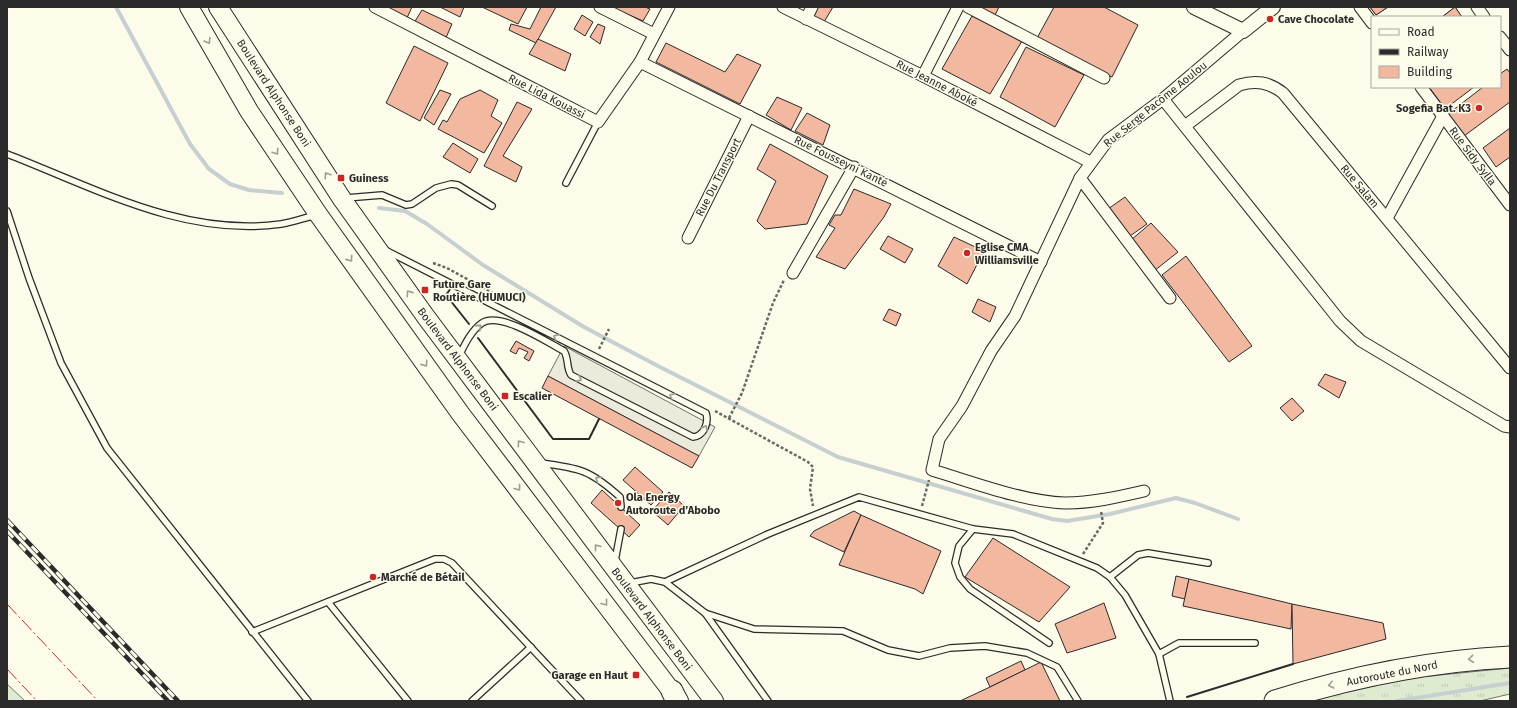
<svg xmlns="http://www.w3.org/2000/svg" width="1517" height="708" viewBox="0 0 1517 708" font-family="'Fira Sans',sans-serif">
  <defs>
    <pattern id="grass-tufts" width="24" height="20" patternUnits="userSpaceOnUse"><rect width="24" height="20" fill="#deebd1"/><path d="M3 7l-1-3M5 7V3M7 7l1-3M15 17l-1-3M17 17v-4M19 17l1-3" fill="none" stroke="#bfcab4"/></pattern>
  </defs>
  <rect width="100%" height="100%" fill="#fdfbea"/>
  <path fill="url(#grass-tufts)" stroke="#74746e" d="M1510 668V694L1480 701H1303L1400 679Z"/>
  <path fill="#deebd1" stroke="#74746e" d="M7 684 25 701H7Z"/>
  <path fill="#eceadb" stroke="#74746e" d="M564 346 715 427 699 456 548 376Z"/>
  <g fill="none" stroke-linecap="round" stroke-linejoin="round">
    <g stroke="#c7d0d0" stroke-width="4">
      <path d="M116 7 190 144 209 169 230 184 249 190 282 193"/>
      <path d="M379 208 405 211 427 224 483 265 584 327 658 366 838 457 1052 519 1067 521 1110 514 1176 498 1195 503 1238 519"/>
      <path d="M1397 701 1510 683"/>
    </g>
  </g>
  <g fill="#f2b8a0" stroke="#2b2b2b">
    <path d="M382 7H412L406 20Z"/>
    <path d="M440 7H464L460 17Z"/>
    <path d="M482 7H527L518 24Z"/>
    <path d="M541 7H556L536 43 509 30 511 24 530 29Z"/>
    <path d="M611 7H645L650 9 643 21Z"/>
    <path d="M812 7H833L824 22 808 15Z"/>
    <path d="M978 7H999L994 17Z"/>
    <path d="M1054 7H1104L1138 25 1112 77 1036 40Z"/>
    <path d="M1370 7H1388L1376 15Z"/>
    <path d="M1370 7H1388L1376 15Z"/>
    <path d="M1455 7 1462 17H1442Z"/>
    <path d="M1455 7 1462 17H1442Z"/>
    <path d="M422 10 452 24 445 40 414 23Z"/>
    <path d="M582 15 593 22 585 36 574 29Z"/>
    <path d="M972 16 1022 41 990 94 942 69Z"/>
    <path d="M598 24 605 27 600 44 590 37Z"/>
    <path d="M538 39 571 54 565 71 529 54Z"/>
    <path d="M666 43 725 72 737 54 761 65 740 104 656 62Z"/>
    <path d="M414 46 448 63 420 121 386 103Z"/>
    <path d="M1026 47 1084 75 1055 127 1000 97Z"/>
    <path d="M1507 69 1510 73V102L1464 136 1448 114 1483 87H1500V74Z"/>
    <path d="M1429 87H1474L1445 109Z"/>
    <path d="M440 90 451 94 434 125 424 118Z"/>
    <path d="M480 90 498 100 491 116 502 123 484 153 438 129 443 120 447 122 460 99Z"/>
    <path d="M777 97 802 108 791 130 766 115Z"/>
    <path d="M517 102 532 109 503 156 522 167 516 182 484 166Z"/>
    <path d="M807 113 830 125 823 145 795 131Z"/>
    <path d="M1510 128V157L1496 167 1483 148Z"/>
    <path d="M453 143 478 159 470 173 443 157Z"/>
    <path d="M770 144 828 176 807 224 765 229 757 221 776 181 757 169Z"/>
    <path d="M854 189 891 204 884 217 845 269 816 257 835 228 829 225 835 215H841Z"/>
    <path d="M1125 197 1147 224 1130 236 1108 209Z"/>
    <path d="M1151 223 1178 252 1154 271 1131 240Z"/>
    <path d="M888 236 913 249 905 263 880 249Z"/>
    <path d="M954 237 984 251 967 284 938 266Z"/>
    <path d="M1186 256 1252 346 1229 362 1162 275Z"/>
    <path d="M978 299 996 307 990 322 972 312Z"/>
    <path d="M889 309 901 314 896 326 883 320Z"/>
    <path d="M516 341 534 351 529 361 524 358 528 352 519 348 516 354 510 351Z"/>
    <path d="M1325 374 1346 382 1339 398 1318 385Z"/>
    <path d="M548 376 699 456 692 468 542 388Z"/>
    <path d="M1292 398 1304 411 1292 421 1280 408Z"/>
    <path d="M635 467 663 492 651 505 623 480Z"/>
    <path d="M602 490 640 525 629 537 591 503Z"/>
    <path d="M669 492 684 506 668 525 652 511Z"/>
    <path d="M854 511 861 515 844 552 810 536 814 531Z"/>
    <path d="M861 515 941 551 923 594 915 589 839 565Z"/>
    <path d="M993 538 1070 587 1039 622 965 577Z"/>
    <path d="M1176 576 1189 579 1185 599 1172 596Z"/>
    <path d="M1189 579 1292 604 1291 629 1183 606Z"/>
    <path d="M1104 603 1116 638 1067 653 1055 624Z"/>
    <path d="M1292 604 1383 623 1386 639 1293 664Z"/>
    <path d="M1021 661 1025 670 990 687 986 678Z"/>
    <path d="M1041 662 1060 701H960L990 687Z"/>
  </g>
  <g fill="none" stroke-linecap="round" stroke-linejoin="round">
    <defs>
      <g id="service">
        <path d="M7 154C93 187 185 238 281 224 292 222 304 218 316 215"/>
        <path d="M566 183 598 122"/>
        <path d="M346 198 382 195 406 205 412 204 436 188 451 184 458 185 492 206"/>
        <path d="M7 211 29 278 61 363 107 448 308 701"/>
        <path d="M385 250 706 413C709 423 704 436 693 437L571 375C566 367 569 359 564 351 547 342 500 311 482 323 471 331 465 344 459 356"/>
        <path d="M540 463C580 468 590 470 620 497L621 507"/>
        <path d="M973 529 959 546 955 563 960 577 970 589 1049 643"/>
        <path d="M615 561 621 529"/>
        <path d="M1110 577 1138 555 1148 553 1208 563"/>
        <path d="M665 582 768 534 859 497 973 529 1013 534 1097 568 1110 577 1125 595 1159 654 1170 701"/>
        <path d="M630 583 651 579 665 582 705 613 754 629 843 631 888 650 919 656 950 648 985 646 1027 653 1057 667 1078 701"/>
        <path d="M328 602 408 701"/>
        <path d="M705 613 768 701"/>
        <path d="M252 632 435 559H444L452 563 581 701"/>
        <path d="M1159 654 1179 643H1255"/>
        <path d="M472 701 531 647"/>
      </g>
      <g id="minor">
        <path d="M375 7 598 122 640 62 669 7"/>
        <path d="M600 7 654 34"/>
        <path d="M783 7 923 76 1090 162"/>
        <path d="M968 7 1104 78"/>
        <path d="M1360 7 1372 23"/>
        <path d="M1477 7 1484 17"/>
        <path d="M806 19 812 7"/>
        <path d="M1500 37 1510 50"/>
        <path d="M640 62 1041 262"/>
        <path d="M923 76 958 7"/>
        <path d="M1421 87 1510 205"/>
        <path d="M1163 99 1340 321 1361 341 1504 426 1510 427"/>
        <path d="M1185 126 1239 85C1256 80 1269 82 1283 93L1510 368"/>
        <path d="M1080 178 1170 298"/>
        <path d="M1387 218 1443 116"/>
        <path d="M688 238 749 116"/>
        <path d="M793 273 854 167"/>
        <path d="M1144 491C1118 497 1092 503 1065 503 1025 502 972 482 932 470L939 439 962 406 991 351 1015 316 1080 178 1108 140 1163 99 1243 31"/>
      </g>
      <path id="tertiary" d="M1194 7 1243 31 1273 7"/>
      <g id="primary">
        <path d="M189 7 249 111 318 214 460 413 679 701"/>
        <path d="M218 7 342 199 426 317 714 701"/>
      </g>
      <g id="motorway">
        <path d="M672 691 677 701"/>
        <path d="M1275 701C1351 677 1430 661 1510 657"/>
      </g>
    </defs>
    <use href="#service" stroke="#2b2b2b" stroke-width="8"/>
    <use href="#minor" stroke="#2b2b2b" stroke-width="13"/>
    <use href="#tertiary" stroke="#2b2b2b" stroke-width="16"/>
    <use href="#primary" stroke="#2b2b2b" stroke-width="20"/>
    <use href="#motorway" stroke="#2b2b2b" stroke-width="23"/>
    <g stroke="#6a6964" stroke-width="2.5" stroke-dasharray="3 2" stroke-linecap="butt">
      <path d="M433 263 447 268 498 296"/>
      <path d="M599 349 609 329"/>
      <path d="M715 411 808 462 813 467 810 489 813 506"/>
      <path d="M729 418 742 393 773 303 784 280"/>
      <path d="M922 506 929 480"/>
      <path d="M1083 554 1103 523 1101 511"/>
    </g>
    <use href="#service" stroke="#fdfbea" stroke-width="5.5"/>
    <use href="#minor" stroke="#fdfbea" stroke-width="11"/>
    <use href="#tertiary" stroke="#fdfbea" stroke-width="14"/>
    <use href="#primary" stroke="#fdfbea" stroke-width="18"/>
    <use href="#motorway" stroke="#fdfbea" stroke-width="21"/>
    <defs>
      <g id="rail">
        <path d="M7 520 178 701"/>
        <path d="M7 531 168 701"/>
      </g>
    </defs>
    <use href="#rail" stroke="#2b2b2b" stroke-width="4.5"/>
    <use href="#rail" stroke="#fdfbea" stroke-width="3" stroke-dasharray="9" stroke-linecap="butt"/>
    <g stroke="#2b2b2b" stroke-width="2">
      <path d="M451 288 446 295 469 324"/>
      <path d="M478 338 553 439H589L599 419"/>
      <path d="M1187 697 1293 664"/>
    </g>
    <g stroke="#c62828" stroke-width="1" stroke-dasharray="14 3 2 3" stroke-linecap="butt">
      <path d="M7 604 98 701"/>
      <path d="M7 669 37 701"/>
    </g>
  </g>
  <defs><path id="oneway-chevron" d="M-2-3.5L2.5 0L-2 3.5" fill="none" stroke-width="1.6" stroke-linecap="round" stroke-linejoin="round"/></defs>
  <g stroke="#9e9d94">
    <use href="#oneway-chevron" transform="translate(208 41) rotate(59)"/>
    <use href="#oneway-chevron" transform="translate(276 152) rotate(56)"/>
    <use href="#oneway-chevron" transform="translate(327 175) rotate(-123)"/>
    <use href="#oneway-chevron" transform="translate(350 259) rotate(55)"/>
    <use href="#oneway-chevron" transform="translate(409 293) rotate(-125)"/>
    <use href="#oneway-chevron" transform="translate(479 327) rotate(-41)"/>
    <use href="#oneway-chevron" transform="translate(556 337) rotate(-153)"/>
    <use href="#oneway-chevron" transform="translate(425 364) rotate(55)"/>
    <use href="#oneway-chevron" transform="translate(579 379) rotate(27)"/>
    <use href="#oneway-chevron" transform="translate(672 396) rotate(-153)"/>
    <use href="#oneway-chevron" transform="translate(705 428) rotate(-63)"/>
    <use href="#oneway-chevron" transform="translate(520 443) rotate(-126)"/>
    <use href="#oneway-chevron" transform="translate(598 479) rotate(-147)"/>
    <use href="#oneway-chevron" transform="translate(518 488) rotate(53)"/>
    <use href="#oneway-chevron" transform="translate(597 547) rotate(-128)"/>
    <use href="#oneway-chevron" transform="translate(605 603) rotate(53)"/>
    <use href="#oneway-chevron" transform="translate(1471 659) rotate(174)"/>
    <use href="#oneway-chevron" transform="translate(1331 685) rotate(166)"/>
  </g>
  <g fill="#c62828" stroke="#fdfbea" stroke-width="1.5">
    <circle cx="1270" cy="19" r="4"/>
    <circle cx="1479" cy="108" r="4"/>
    <rect x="337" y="174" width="8" height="8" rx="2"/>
    <circle cx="967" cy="253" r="4"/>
    <rect x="421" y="286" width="8" height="8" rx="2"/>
    <rect x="501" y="392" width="8" height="8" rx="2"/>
    <circle cx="618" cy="503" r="4"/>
    <circle cx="373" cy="577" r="4"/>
    <rect x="632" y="671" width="8" height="8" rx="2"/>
  </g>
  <g text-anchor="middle" stroke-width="3" stroke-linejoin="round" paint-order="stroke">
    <g font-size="11" font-weight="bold" fill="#2b2b2b" stroke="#fdfbea" text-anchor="start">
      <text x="1278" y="23">Cave Chocolate</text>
      <text x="1471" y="112" text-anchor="end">Sogefia Bat. K3</text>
      <text x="349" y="182">Guiness</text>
      <text x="975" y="251">Eglise CMA<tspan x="975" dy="13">Williamsville</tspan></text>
      <text x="433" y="288">Future Gare<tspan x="433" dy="13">Routière (HUMUCI)</tspan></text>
      <text x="513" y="400">Escalier</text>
      <text x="626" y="501">Ola Energy<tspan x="626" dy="13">Autoroute d’Abobo</tspan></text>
      <text x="381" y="581">Marché de Bétail</text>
      <text x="628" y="679" text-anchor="end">Garage en Haut</text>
    </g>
    <g font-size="11" fill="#2b2b2b" stroke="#fdfbea">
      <text transform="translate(937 83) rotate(27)" y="4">Rue Jeanne Aboké</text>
      <text transform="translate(274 93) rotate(57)" y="4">Boulevard Alphonse Boni</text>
      <text transform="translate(547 96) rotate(27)" y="4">Rue Lida Kouassi</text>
      <text transform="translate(1155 104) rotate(-39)" y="4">Rue Serge Pacôme Aoulou</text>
      <text transform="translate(1473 156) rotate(53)" y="4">Rue Sidy Sylla</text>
      <text transform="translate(841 161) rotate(26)" y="4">Rue Fousseyni Kanté</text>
      <text transform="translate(718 177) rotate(-63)" y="4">Rue Du Transport</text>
      <text transform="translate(1360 186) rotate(50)" y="4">Rue Salam</text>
      <text transform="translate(458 359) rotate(53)" y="4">Boulevard Alphonse Boni</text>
      <text transform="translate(652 619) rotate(53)" y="4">Boulevard Alphonse Boni</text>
      <text transform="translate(1392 673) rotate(-11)" y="4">Autoroute du Nord</text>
    </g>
  </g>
  <rect width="1517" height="708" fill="none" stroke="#2b2b2b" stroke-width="16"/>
  <rect x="1371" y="16" width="130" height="72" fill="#fdfbea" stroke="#a9a89e"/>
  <rect x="1379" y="29" width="20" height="6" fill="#fdfbea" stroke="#a9a89e"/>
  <text x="1407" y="36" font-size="12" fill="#2b2b2b">Road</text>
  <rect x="1379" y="49" width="20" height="6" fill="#2b2b2b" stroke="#a9a89e"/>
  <text x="1407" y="56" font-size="12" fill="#2b2b2b">Railway</text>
  <rect x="1379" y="66" width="20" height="12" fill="#f2b8a0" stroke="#a9a89e"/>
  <text x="1407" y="76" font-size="12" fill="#2b2b2b">Building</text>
</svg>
